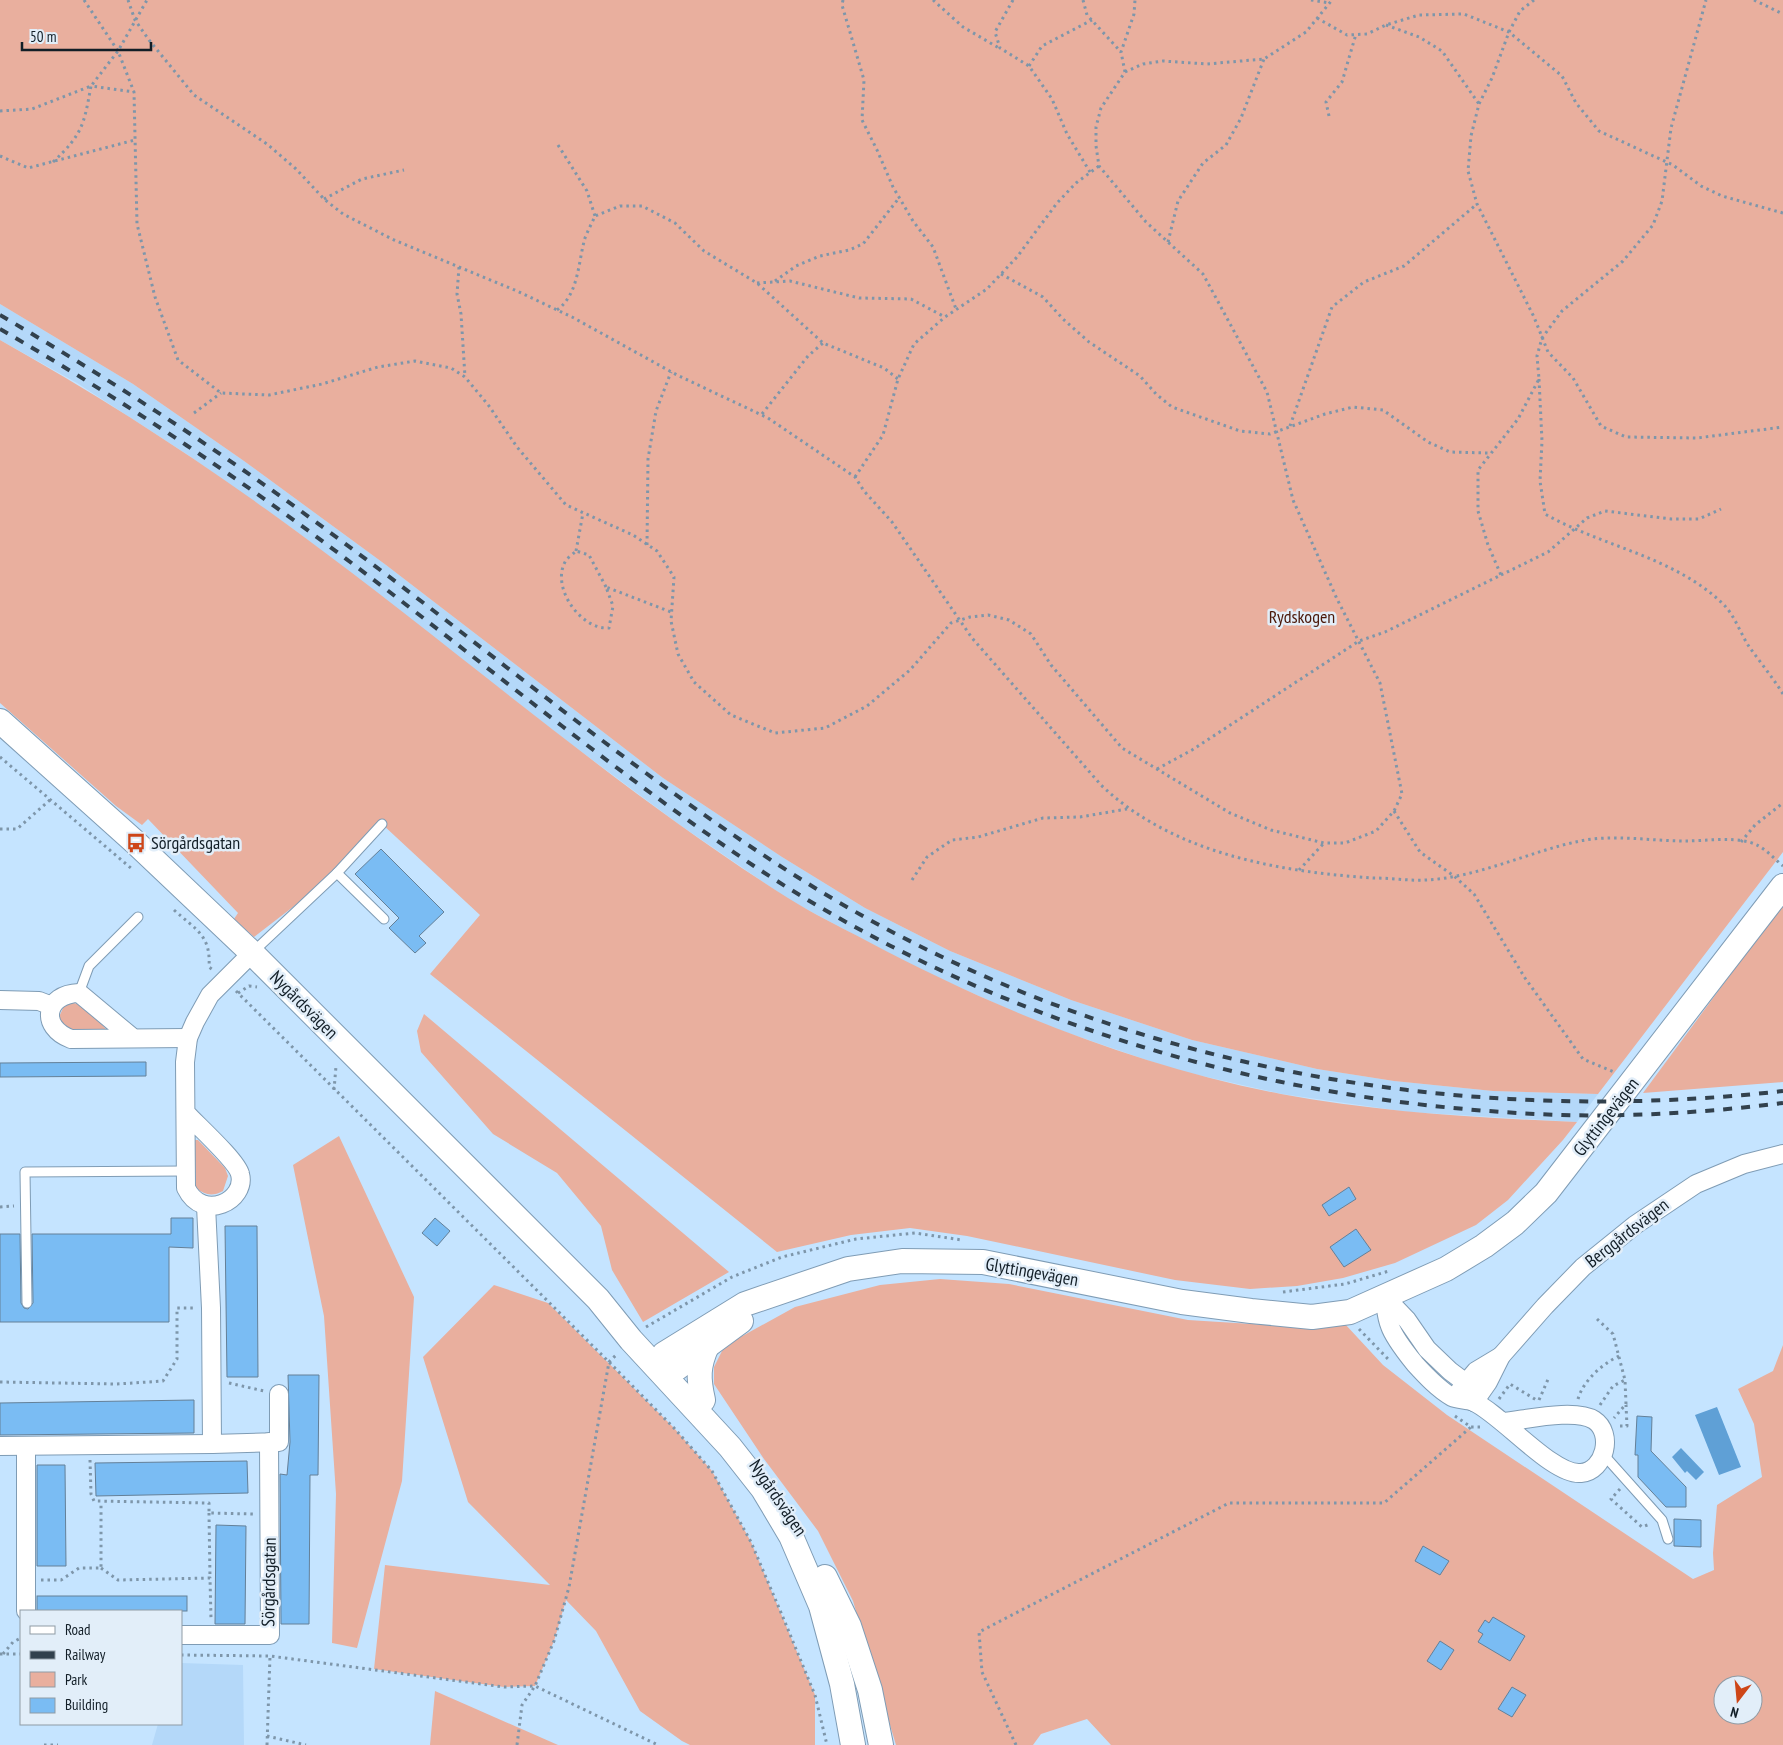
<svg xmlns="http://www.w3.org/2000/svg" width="1783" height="1745" viewBox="0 0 1783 1745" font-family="'PT Sans Narrow',sans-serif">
  <rect width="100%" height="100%" fill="#c5e4ff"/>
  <g fill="#b4d8f9">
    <path d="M0 304 133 384 244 461 386 565 663 778 782 857 865 908 950 951 1071 1000 1192 1040 1317 1069 1394 1081 1493 1091 1598 1094 1577 1122 1408 1112 1282 1094 1176 1070 1039 1023 919 969 791 901 680 825 567 741 296 531 188 455 77 383 0 340Z"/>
    <path d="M181 1663 243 1665 244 1745H152L158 1724H181Z"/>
  </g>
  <g fill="#e9af9e" fill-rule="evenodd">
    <path d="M0 0H1783V852L1598 1094 1493 1091 1394 1081 1317 1069 1192 1040 1071 1000 950 951 865 908 782 857 663 778 386 565 244 461 133 384 0 304Z"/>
    <path d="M0 340C102 397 201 461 296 531 461 652 614 788 788 898 813 914 841 927 867 941 997 1010 1136 1066 1281 1094 1378 1112 1478 1118 1577 1122L1563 1140 1508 1200 1476 1225 1395 1263 1343 1278 1297 1286 1250 1289 1175 1280 967 1236 910 1228 851 1235 777 1252 430 974 480 915 382 824 337 873 254 937 234 919 238 913 148 819 142 825 116 806 0 703Z"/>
    <path d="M1781 906 1783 907V1082L1643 1093Z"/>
    <path d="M70 1003C85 1002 97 1020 107 1030 91 1030 64 1037 59 1017L64 1006Z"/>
    <path d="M424 1014 729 1272 643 1322 612 1270 601 1226 557 1173 493 1134 421 1052 417 1031Z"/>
    <path d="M339 1136 414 1297 402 1481 357 1648 332 1643 336 1494 324 1316 293 1165Z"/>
    <path d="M194 1140H198L225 1168 228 1176 223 1191C212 1197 205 1195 196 1188Z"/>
    <path d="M940 1279 1009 1284 1188 1320 1285 1326 1345 1324 1383 1365 1447 1415 1693 1579 1714 1570 1713 1553 1717 1505 1762 1477 1754 1424 1738 1389 1773 1371 1783 1345V1745H1111L1087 1719 1041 1734 1033 1745H896L853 1601 818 1531 764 1459 714 1384V1367L722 1351 737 1339 795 1307 880 1285ZM1723 1685H1753V1715H1723Z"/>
    <path d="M494 1285 548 1303 674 1428 712 1471 751 1542 815 1695V1745H690L682 1741 640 1711 596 1631 566 1600 554 1641 535 1686 504 1687 374 1669 385 1565 550 1585 468 1502 423 1357Z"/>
    <path d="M435 1691 558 1745H430Z"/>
  </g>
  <g fill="#5fa0d6">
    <path d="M1717 1407 1741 1467 1719 1475 1695 1415Z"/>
    <path d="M1681 1448 1704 1472 1696 1480 1687 1471 1685 1473 1672 1457Z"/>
  </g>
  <g fill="#7abcf3" stroke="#648098">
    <path d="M381 849 444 912 419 936 426 943 415 953 389 928 399 918 355 874Z"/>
    <path d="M146 1062V1076L0 1077V1063Z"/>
    <path d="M1349 1187 1356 1199 1329 1216 1322 1205Z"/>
    <path d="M171 1218H193V1248L169 1247V1322H0V1234H20L21 1303 24 1308 28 1309 33 1303 32 1234H171Z"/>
    <path d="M435 1218 450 1231 437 1246 422 1233Z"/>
    <path d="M225 1226H257L258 1377H227Z"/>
    <path d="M1356 1229 1371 1250 1344 1267 1330 1247Z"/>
    <path d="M288 1375H319L318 1475H310L309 1624H281L280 1474 287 1475 290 1442Z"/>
    <path d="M194 1400V1433L0 1435V1403Z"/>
    <path d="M1637 1416 1652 1417 1651 1451 1686 1487V1507H1666L1638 1477V1455H1635Z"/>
    <path d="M247 1461 248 1493 96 1496 95 1463Z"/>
    <path d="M37 1465H65L66 1566H37Z"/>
    <path d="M1674 1519 1701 1520V1547L1674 1546Z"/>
    <path d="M216 1525 246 1526 245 1624H215Z"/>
    <path d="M1423 1546 1449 1561 1440 1575 1415 1561Z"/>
    <rect x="37" y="1596" width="150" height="15"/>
    <path d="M1493 1617 1525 1636 1510 1661 1478 1642 1483 1634 1478 1631 1485 1620 1489 1623Z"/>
    <path d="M1440 1641 1454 1650 1441 1670 1427 1661Z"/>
    <path d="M1512 1687 1526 1695 1512 1717 1498 1709Z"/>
  </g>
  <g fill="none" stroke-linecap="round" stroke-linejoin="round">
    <defs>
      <g id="lane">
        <path d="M337 873 382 824"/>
        <path d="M252 953 337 873 384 919"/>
        <path d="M79 993 89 966 138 917"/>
        <path d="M27 1303 25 1172 185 1171"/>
        <path d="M1603 1454 1662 1520 1668 1539"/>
      </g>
      <g id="street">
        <path d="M0 1000 39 1001 52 1006"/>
        <path d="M133 1038 79 993C45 994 39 1027 71 1039L188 1038"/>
        <path d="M186 1113C197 1125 237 1161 240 1174 247 1200 203 1223 186 1188L185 1062 188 1038 195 1022 210 995 252 953"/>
        <path d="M206 1206 211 1308 212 1444 279 1442V1394"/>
        <path d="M1384 1296C1386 1306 1386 1317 1390 1326 1394 1338 1407 1354 1415 1364 1426 1376 1438 1389 1452 1397 1459 1400 1468 1399 1474 1402 1502 1415 1553 1476 1581 1473 1605 1471 1614 1433 1594 1420 1575 1408 1525 1420 1503 1422"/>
        <path d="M1384 1296 1407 1320 1427 1349 1450 1371 1466 1383 1474 1402"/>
        <path d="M1460 1390 1476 1371 1501 1356"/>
        <path d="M1474 1402 1488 1382 1501 1356 1545 1306 1583 1267 1635 1225 1696 1184 1744 1164 1783 1154"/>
        <path d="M0 1446 212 1444"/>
        <path d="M26 1446V1611"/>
        <path d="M181 1635H270L269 1442"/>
      </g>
      <g id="secondary">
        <path d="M0 721 136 843 252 953 598 1299 631 1340 730 1447 763 1489 791 1536 821 1606 842 1684 853 1745"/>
        <path d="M661 1370 664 1354 745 1304 848 1269 902 1261 983 1262 1182 1302 1251 1311 1312 1317 1350 1312 1446 1269 1484 1246 1515 1223 1546 1193 1783 886"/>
        <path d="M661 1370 677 1368 741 1321"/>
        <path d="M703 1400C698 1378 698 1366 707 1346"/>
        <path d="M825 1577 849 1626 870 1690 881 1745"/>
      </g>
    </defs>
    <use href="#lane" stroke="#7f9cb5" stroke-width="11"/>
    <use href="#street" stroke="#7f9cb5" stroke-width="20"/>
    <use href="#secondary" stroke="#7f9cb5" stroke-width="26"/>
    <g stroke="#7e96aa" stroke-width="3" stroke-dasharray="2.5 4" stroke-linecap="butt">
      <path d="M84 0 118 51 134 92 137 224 155 297 178 360 221 393 269 395 322 384 378 367 415 361 451 368 465 377 489 406 517 447 566 505 633 535 657 551 674 577 671 621 678 654 694 682 731 715 775 733 825 728 867 706 910 670 951 623 970 617 988 615 1009 620 1031 634 1051 665 1122 748 1230 813 1271 830 1324 843H1345L1376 831 1394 811 1402 794 1380 683 1337 599 1293 500 1267 392 1203 274 1146 222 1099 166 1096 146V127L1101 108 1125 72 1143 64 1163 61 1207 64 1264 59 1306 32 1332 0"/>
      <path d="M128 0 135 20 149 40 194 95 267 144 296 169 324 199 343 214 394 240 517 291 572 317 677 375 768 418 855 477 864 491 892 522 972 638 1101 785C1172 853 1278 872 1374 878 1391 878 1409 881 1426 880 1476 878 1531 851 1580 841 1613 834 1651 841 1685 841 1705 841 1730 837 1749 842 1764 846 1772 857 1783 866"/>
      <path d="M843 0 842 5 864 80 862 120 877 150 893 187 913 221 933 247 956 309"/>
      <path d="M933 0 963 27 999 48"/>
      <path d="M1013 0 995 32 1000 48 1029 66 1052 99 1067 134 1090 172"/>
      <path d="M1083 0 1087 15 1121 52"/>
      <path d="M1311 0 1330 3"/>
      <path d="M1534 0 1520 11 1509 32 1492 78 1479 104 1471 136 1468 171 1477 204 1534 317 1548 352 1573 378 1601 426 1626 437 1697 438 1783 427"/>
      <path d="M1754 0 1783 14"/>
      <path d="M1317 18 1347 35 1367 34 1386 25 1419 15 1464 14 1509 32 1562 76 1576 103 1599 131 1673 165 1701 186 1722 196 1783 213"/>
      <path d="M1386 25 1419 37 1442 51 1479 104"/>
      <path d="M1029 66 1042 46 1092 20"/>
      <path d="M1125 72 1121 52 1134 14 1135 0"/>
      <path d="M0 111 32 109 91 86 118 51 147 0"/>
      <path d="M1329 116 1326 102 1342 82 1356 34"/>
      <path d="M558 145 587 191 595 216"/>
      <path d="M0 156 28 168 135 140"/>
      <path d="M53 162C83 134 84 124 91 86L134 92"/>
      <path d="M324 199 362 179 404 170"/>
      <path d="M1168 242 1178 201 1203 163 1226 145 1241 118 1264 59"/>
      <path d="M459 267 457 294 461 314 465 377"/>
      <path d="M1001 274 1043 297 1063 319 1089 342 1140 376 1156 394 1172 407 1240 431 1270 434 1325 414 1353 407 1383 410 1428 442 1450 452 1489 453"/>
      <path d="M775 281 796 266 820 256 849 250 863 244 899 198"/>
      <path d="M757 283 790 281 859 298 911 299 945 317"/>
      <path d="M557 310C579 294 578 262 585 238 588 230 592 223 595 216L620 206H642L675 223 704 251 757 283 823 343 884 368 898 379"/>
      <path d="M1539 379 1542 441 1540 481 1545 514C1603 547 1676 557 1724 605 1735 616 1741 635 1750 648 1761 663 1773 678 1783 694"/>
      <path d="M194 413 221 393"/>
      <path d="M762 414 808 356 823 343"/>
      <path d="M1290 426 1332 307 1364 282 1404 266 1477 204"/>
      <path d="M855 477 883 435 898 379 914 344 945 317 987 289 1017 257 1057 203 1076 183 1099 166"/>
      <path d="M647 545 648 459 656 411 671 372"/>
      <path d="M576 551 583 513"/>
      <path d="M1501 575 1548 552 1587 518 1605 511 1671 519H1699L1721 509"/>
      <path d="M606 587 589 555 576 551C573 554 567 558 565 562 551 588 581 630 609 628L613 606 606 587 671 612"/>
      <path d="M0 757 132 869"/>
      <path d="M1157 769 1192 750 1359 641 1385 632 1501 575 1488 545 1478 511V470L1518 419 1539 379 1537 356 1542 338 1562 311 1623 261 1653 225 1662 201 1671 128 1706 0"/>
      <path d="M1394 811 1420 852 1454 876 1474 894 1525 978 1583 1059 1614 1072"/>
      <path d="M0 829H17L51 799"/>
      <path d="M1741 842 1755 825 1783 803"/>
      <path d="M1299 870 1324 843"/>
      <path d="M912 880 927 857 952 840 978 837 1043 818 1080 817 1127 809"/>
      <path d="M174 910C196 930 211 935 209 967L213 970"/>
      <path d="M236 991 609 1362 674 1428 712 1471 751 1542 782 1615 815 1695 827 1745"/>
      <path d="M238 993 249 986 257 987"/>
      <path d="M334 1090 336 1066"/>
      <path d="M0 1207 14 1206"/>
      <path d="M1283 1292 1345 1284 1389 1271"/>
      <path d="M1597 1319 1613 1334 1625 1380 1626 1404 1614 1418"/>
      <path d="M646 1327 732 1277 782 1257 856 1239 915 1233 962 1240"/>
      <path d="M1359 1329 1388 1359"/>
      <path d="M0 1382 117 1384 163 1381 177 1359V1308H195"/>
      <path d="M229 1383 264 1391"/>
      <path d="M1499 1399 1510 1384 1538 1401"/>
      <path d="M1578 1399C1583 1381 1602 1364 1619 1356"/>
      <path d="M1539 1400 1549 1377"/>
      <path d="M1600 1405 1613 1386 1625 1380"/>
      <path d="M1455 1416 1471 1427H1480"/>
      <path d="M1620 1426H1627L1626 1405"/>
      <path d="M90 1460 91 1494 94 1501 209 1503V1513L254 1514"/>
      <path d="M1620 1489 1611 1499 1642 1527 1650 1524"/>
      <path d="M209 1513 210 1578"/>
      <path d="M101 1568 118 1580 210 1578 211 1619"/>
      <path d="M41 1580H61L79 1568H101V1502"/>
      <path d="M0 1654H21"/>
      <path d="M3 1654 13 1642 21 1638"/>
      <path d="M181 1655 270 1656 504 1687 535 1686 658 1745"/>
      <path d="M267 1736 306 1745"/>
      <path d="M44 1745H58"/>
      <path d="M267 1745 270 1656"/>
      <path d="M517 1745 522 1705 535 1686 554 1641 569 1587 609 1362 618 1353"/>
      <path d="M1016 1745 982 1672 979 1632 1229 1503H1384L1471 1427"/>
    </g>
    <use href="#lane" stroke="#fff" stroke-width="9"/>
    <use href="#street" stroke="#fff" stroke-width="18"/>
    <use href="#secondary" stroke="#fff" stroke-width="24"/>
    <g stroke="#32414d" stroke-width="4" stroke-dasharray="9 9" stroke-linecap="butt">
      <path d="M0 315C113 381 223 453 328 531 490 650 643 782 815 888 1102 1064 1450 1129 1783 1091"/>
      <path d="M0 329C102 388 200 452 295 521 450 634 595 759 754 866 992 1024 1278 1106 1562 1115 1636 1117 1710 1112 1783 1103"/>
    </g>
  </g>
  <defs>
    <symbol id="bus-bare" viewBox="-9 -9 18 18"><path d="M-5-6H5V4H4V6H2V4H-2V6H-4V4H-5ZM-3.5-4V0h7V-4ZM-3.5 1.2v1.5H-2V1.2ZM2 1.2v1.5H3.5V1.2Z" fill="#ce4618" stroke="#e2eef9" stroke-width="2.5" paint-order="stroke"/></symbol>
  </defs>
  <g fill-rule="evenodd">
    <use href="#bus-bare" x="122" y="829" width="28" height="28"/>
  </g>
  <g text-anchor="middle" stroke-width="5" stroke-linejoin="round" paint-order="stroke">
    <g font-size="18" fill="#4b1809" stroke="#e2eef9">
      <text x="1302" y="623">Rydskogen</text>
    </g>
    <g font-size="18" fill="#121e27" stroke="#e2eef9" text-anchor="start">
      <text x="151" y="849">Sörgårdsgatan</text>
    </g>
    <g font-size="18" fill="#121e27" stroke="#e2eef9">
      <text transform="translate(304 1005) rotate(45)" y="6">Nygårdsvägen</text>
      <text transform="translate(1606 1117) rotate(-52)" y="6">Glyttingevägen</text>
      <text transform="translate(1627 1233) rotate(-38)" y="6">Berggårdsvägen</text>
      <text transform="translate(1032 1272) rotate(10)" y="6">Glyttingevägen</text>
      <text transform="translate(778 1498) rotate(56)" y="6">Nygårdsvägen</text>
      <text transform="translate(269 1582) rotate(-89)" y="6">Sörgårdsgatan</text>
    </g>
  </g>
  <rect x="20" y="1610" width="162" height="115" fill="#e2eef9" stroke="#8f9ba5"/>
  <rect x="30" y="1626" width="25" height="8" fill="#ffffff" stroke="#8f9ba5"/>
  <text x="65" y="1635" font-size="15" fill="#121e27">Road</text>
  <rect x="30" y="1651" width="25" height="8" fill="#32414d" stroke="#8f9ba5"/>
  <text x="65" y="1660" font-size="15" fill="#121e27">Railway</text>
  <rect x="30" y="1672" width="25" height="15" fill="#e9af9e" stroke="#8f9ba5"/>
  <text x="65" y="1685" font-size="15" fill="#121e27">Park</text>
  <rect x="30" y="1698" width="25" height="15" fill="#7abcf3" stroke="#8f9ba5"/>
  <text x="65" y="1710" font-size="15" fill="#121e27">Building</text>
  <g transform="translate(1738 1700) rotate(196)"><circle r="24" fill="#e2eef9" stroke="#8f9ba5"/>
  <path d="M0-4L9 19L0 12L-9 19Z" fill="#ce4618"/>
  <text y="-8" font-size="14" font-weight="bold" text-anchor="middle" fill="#121e27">N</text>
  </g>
  <path d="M22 42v8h129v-8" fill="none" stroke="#121e27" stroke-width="2.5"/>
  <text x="30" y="42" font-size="15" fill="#121e27" stroke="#e2eef9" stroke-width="4" paint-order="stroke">50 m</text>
</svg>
